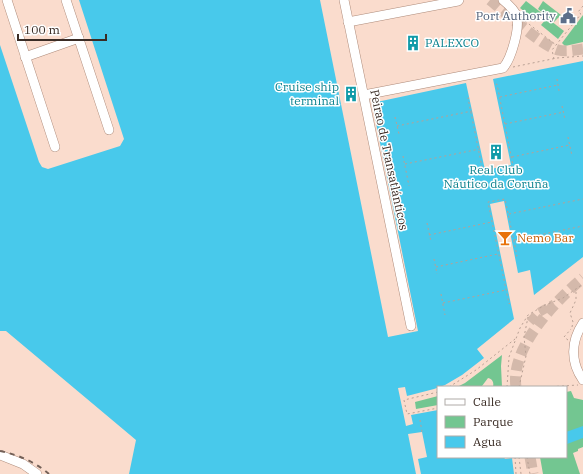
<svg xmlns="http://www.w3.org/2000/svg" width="583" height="474" viewBox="0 0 583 474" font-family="'IBM Plex Serif',serif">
  <rect width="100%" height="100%" fill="#fadccd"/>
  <g fill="#73c691">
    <path d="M526 1 543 14 536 21 520 8Z"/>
    <path d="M543 1 561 15 554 22 538 9Z"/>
    <path d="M583 15V42L565 46 562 43Z"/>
    <path d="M547 18 564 31 558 39 541 25Z"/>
    <path d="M502 355 501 366 502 387H493C494 383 493 379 488 378L482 386V387H457L465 383Z"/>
    <path d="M571 391 574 398 583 400V447L578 449V451L573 453 580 474H543L540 457H566V392Z"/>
    <path d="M438 396V405L416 409 415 402Z"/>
  </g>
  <g fill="#48c9eb">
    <path d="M79 0H320L388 337 418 331 372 103 466 83 485 170 511 165 493 79 583 61V257L534 295 530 270 518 273 504 201 490 204 514 319 477 349 484 358 462 375 445 385 434 389 407 396 405 387 398 388 406 426 413 424 411 415 438 410V457H504L505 459 512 458 514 474H129L136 440 6 331H0V45L39 162 42 167 48 169 120 146 124 139Z"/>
    <path d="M583 426V438L567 444 566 432Z"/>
  </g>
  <path fill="#fadccd" d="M422 432 427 457 418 459 421 474H416L408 434Z"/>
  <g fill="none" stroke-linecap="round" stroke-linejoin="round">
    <path stroke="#d4b9ab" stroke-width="9" stroke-dasharray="9 4.5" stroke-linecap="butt" d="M530 322 538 313 554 304"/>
    <g stroke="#d4b9ab" stroke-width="11" stroke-dasharray="11 5.5" stroke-linecap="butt">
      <path d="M490 0C505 12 542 46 558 50 566 52 575 50 583 49"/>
      <path d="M516 387C510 348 555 301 583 278"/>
      <path d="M530 457 533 474"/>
    </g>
    <defs>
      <g id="minor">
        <path d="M7 0 55 147"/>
        <path d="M66 0 109 130"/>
        <path d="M344 0 411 326"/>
        <path d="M348 22 458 1 459 0"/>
        <path d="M25 57 79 38"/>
        <path d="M364 95 503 68C511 59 521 27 516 14 513 9 508 4 503 0"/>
        <path d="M583 323C571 341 570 362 583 380"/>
        <path d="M0 455 23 464 37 474"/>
      </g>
    </defs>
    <use href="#minor" stroke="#ae8b7a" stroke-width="10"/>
    <g stroke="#b8a094" stroke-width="1" stroke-dasharray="2 3" stroke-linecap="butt">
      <path d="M525 21 556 45"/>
      <path d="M554 59 552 50 581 14 578 12 583 6"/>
      <path d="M513 67 557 58 583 56"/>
      <path d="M557 79 559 91"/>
      <path d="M500 97 558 85"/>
      <path d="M469 98H468L483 172 513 166 497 84 495 85"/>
      <path d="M562 106 565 119"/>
      <path d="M395 117 399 134"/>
      <path d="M505 124 564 112"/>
      <path d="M397 126 472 111"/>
      <path d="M568 137 572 156"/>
      <path d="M403 156 409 186"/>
      <path d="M512 157 570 145"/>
      <path d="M405 164 480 149"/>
      <path d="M509 214 583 199"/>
      <path d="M427 223 431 242"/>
      <path d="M429 235 492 222"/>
      <path d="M514 240 583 226"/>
      <path d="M434 259 437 274"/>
      <path d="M436 267 498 254"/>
      <path d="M441 294 445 315"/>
      <path d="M443 303 506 290"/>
      <path d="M510 303 509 304 488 202 505 199 517 256H515"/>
      <path d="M572 327 573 322 570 313 576 300V290"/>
      <path d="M568 340 564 337 571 329"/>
      <path d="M449 387 476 370 515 339"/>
      <path d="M507 387 509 357 520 328 528 315 545 305 563 298 583 284"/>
      <path d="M519 387 526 356 524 337 528 317"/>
      <path d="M547 387 578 385"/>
      <path d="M438 392 404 400 407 414 438 408"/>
      <path d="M420 420 422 432"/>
      <path d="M515 457 516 474"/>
      <path d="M519 457 521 474"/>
      <path d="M527 457 530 474"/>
    </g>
    <use href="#minor" stroke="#fff" stroke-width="9"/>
    <path stroke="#736057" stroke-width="2" stroke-dasharray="5 5" stroke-linecap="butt" d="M0 451C19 455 35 462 49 474"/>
  </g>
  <defs>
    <symbol id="civic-bare" viewBox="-9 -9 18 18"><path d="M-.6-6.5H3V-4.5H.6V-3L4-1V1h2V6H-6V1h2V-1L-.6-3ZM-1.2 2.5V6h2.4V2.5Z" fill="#5c6f8a" stroke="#fff" stroke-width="2.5" paint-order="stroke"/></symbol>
    <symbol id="building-bare" viewBox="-9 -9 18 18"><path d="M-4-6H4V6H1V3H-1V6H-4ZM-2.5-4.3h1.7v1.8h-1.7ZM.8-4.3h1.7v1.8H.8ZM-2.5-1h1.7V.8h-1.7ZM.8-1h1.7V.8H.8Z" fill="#0f9aa8" stroke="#fff" stroke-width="2.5" paint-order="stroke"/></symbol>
    <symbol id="bar-bare" viewBox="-9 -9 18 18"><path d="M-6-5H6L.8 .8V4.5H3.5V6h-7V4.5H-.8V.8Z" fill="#e8710a" stroke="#fff" stroke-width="2.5" paint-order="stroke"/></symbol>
  </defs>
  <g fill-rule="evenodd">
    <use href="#civic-bare" x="557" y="5" width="22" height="22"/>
    <use href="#building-bare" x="402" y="32" width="22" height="22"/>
    <use href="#building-bare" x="340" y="83" width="22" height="22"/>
    <use href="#building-bare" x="485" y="141" width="22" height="22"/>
    <use href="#bar-bare" x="494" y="227" width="22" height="22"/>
  </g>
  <g text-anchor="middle" stroke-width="3" stroke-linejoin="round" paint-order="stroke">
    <g font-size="12" fill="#4e5e75" stroke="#fff" text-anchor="end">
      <text x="556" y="20">Port Authority</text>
    </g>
    <g font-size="12" fill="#0d838f" stroke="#fff" text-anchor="start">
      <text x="425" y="47">PALEXCO</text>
      <text x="339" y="91" text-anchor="end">Cruise ship<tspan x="339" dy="14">terminal</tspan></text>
      <text x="496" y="174" text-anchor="middle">Real Club<tspan x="496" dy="14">Náutico da Coruña</tspan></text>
    </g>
    <g font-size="12" fill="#3a2c25" stroke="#fff">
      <text transform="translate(389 160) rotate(78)" y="4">Peirao de Transatlánticos</text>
    </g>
    <g font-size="12" fill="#c56008" stroke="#fff" text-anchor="start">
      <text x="517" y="242">Nemo Bar</text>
    </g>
  </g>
  <rect x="437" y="386" width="130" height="72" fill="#ffffff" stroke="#b0aba8"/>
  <rect x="445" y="399" width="20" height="6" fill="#ffffff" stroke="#b0aba8"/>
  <text x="473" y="406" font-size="12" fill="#3a2c25">Calle</text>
  <rect x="445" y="416" width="20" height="12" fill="#73c691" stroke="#b0aba8"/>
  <text x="473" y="426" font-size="12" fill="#3a2c25">Parque</text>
  <rect x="445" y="436" width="20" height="12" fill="#48c9eb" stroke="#b0aba8"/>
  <text x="473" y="446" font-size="12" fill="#3a2c25">Agua</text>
  <path d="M18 34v6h88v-6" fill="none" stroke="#3a2c25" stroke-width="2"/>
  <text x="24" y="34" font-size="12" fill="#3a2c25" stroke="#ffffff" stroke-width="3" paint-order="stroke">100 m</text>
</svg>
